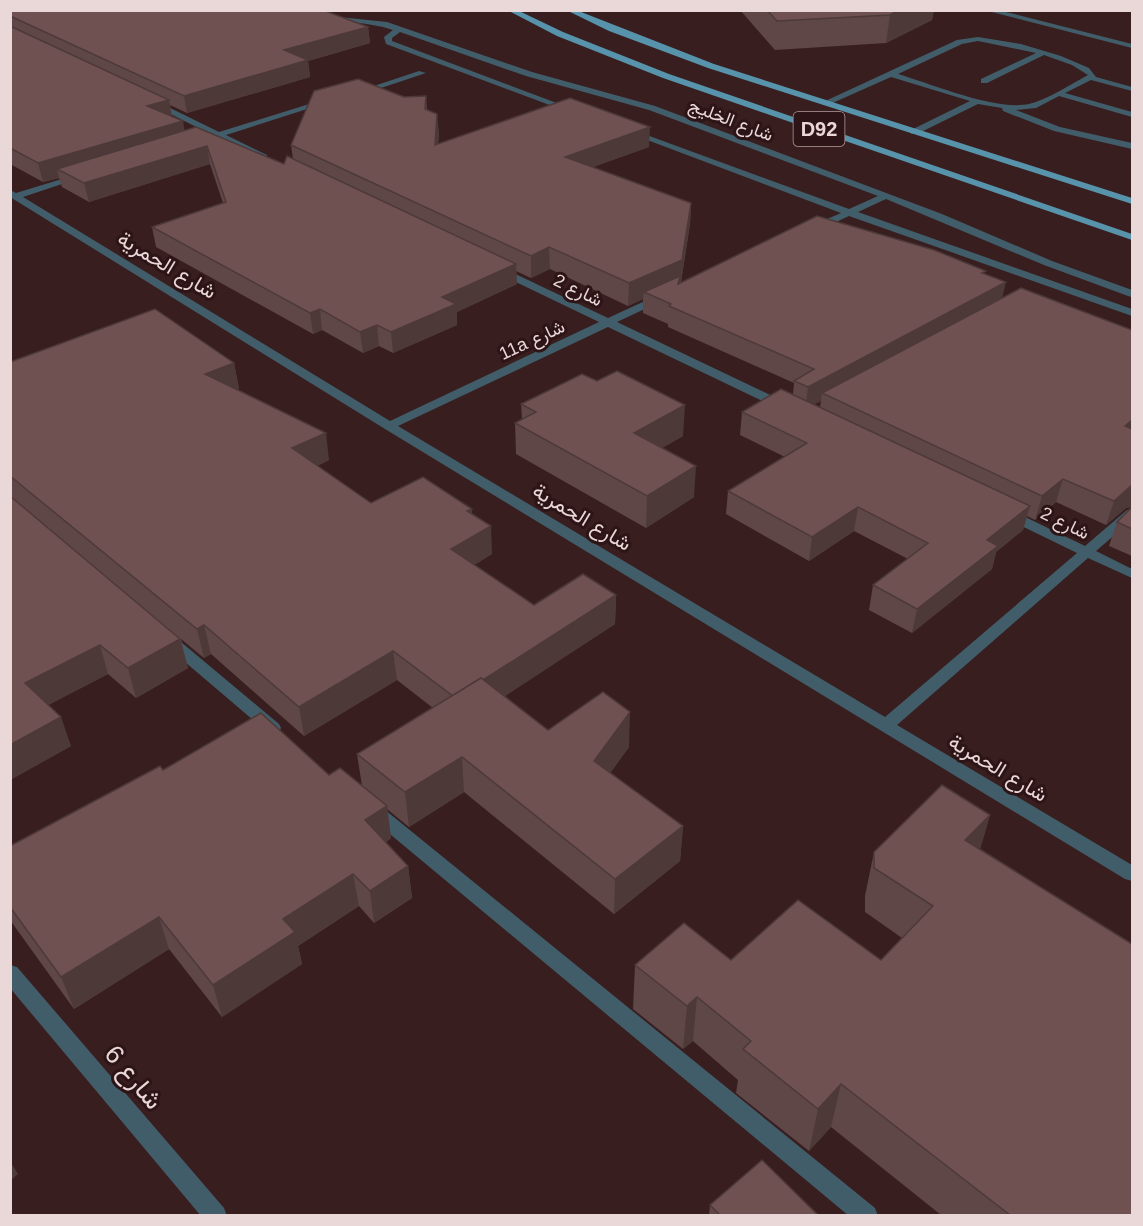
<svg xmlns="http://www.w3.org/2000/svg" width="1143" height="1226" viewBox="0 0 1143 1226" font-family="Helvetica,Vazirmatn,sans-serif">
  <rect width="100%" height="100%" fill="#381e1f"/>
  <g fill="none" stroke-linecap="round" stroke-linejoin="round">
    <g fill="#415d69" fill-rule="evenodd">
      <path d="M304 10H316L339 17 387 22 532 72 655 106 942 214 1052 261 1132 290V297L1128 296 1044 265 886 199 858 212 1132 309V316L849 216 819 230H811V226L841 213 626 132 633 130 849 209 878 196 649 110 526 76 400 32 392 38V41L578 111 571 113 386 44 384 37 393 30C364 20 332 24 304 10Z"/>
      <path d="M984 10H998L1132 44V48Z"/>
      <path d="M978 37 1021 44 1061 56 1089 68 1096 77 1132 87V91L1091 80 1065 93 1132 112V117L1059 96 1036 108 1016 110 1060 127 1132 143V149L1054 131 1003 111 1002 108 978 104 917 134H911V130L970 101 891 77 828 105 821 103 957 40ZM978 41 1036 53 981 79V83H987L1044 55 1072 65 1088 75C1071 84 1047 100 1029 104 995 111 932 84 898 74L962 44Z"/>
      <path d="M419 71 426 73 363 94 356 92Z"/>
      <path d="M322 100 329 102 226 135 267 155V159L264 160 217 138H210V134L149 103 156 101 219 132Z"/>
      <path d="M75 175 83 177 23 197 390 421 599 322 495 272V268H503L608 318 658 295H666V299L617 322 787 403V409H779L608 327 398 426 885 717 1077 553 1003 517 1001 514 1003 511H1013L1085 546 1127 510 1132 509V520L1096 551 1132 569V578L1088 558 897 725 1132 865V881L1125 879 385 429 10 197V190L16 193Z"/>
      <path d="M170 636 175 637 279 724 281 728 279 732H267L165 645 162 641 165 637Z"/>
      <path d="M373 803 379 805 875 1208 878 1216H849L367 815 364 810 367 805Z"/>
      <path d="M10 965 17 967 224 1208 227 1216H201L10 988Z"/>
    </g>
    <g fill="#5793ab" fill-rule="evenodd">
      <path d="M507 10H517L563 32 669 74 1132 234V240L663 78 557 36Z"/>
      <path d="M566 10H576L714 64 1132 198V204L708 68 609 31Z"/>
    </g>
  </g>
  <g fill="#5f4647" fill-rule="evenodd">
    <path d="M10 10 368 27 370 43 308 61 310 77 187 113 170 105 172 116 184 131 284 164 293 159 291 145 404 97 426 96 427 110 439 133 438 144 649 147 593 167 691 203 690 224 681 282 679 283 986 275 1002 298 1132 330V556L1109 546 1117 522 1132 507 1126 508 1106 525 1056 502 1035 520 1027 516 1023 530 996 552 992 569 912 633 869 610 873 585 908 559 854 531 809 561 726 514 728 491 785 457 740 435 742 412 793 394 794 383 668 327V324L643 313V299L628 306 550 269 531 278 516 271 517 284 457 312V325L393 353 379 346 363 353 322 330 313 334 156 247 152 227 223 203 210 164 89 202 62 187 59 178 43 182 10 164ZM821 401 820 407 814 404Z"/>
    <path d="M740 10H934L932 20 886 43 775 50Z"/>
    <path d="M10 362 234 363 239 389 237 390 329 460 317 466 371 503 472 509V514L492 554 474 565 534 605 616 595 615 624 504 696 548 730 629 747 610 773 683 826 680 861 614 914 464 792 409 827 387 809 391 838 386 842 408 866 412 898 374 923 359 906 298 946 302 964 222 1017 169 949 74 1009 10 920V846L163 770 329 775 362 786 357 754 433 708 397 680 304 736 211 654 204 658 181 639 188 668 136 698 108 674 48 705 71 746 10 780Z"/>
    <path d="M521 404 683 436 662 448 694 497 646 528 516 454 515 423 522 419Z"/>
    <path d="M990 815 980 849 1132 1215H941L831 1127 809 1151 736 1093 738 1080 693 1041 683 1049 633 1009 635 965 731 960H881L902 938 865 912V896L874 852Z"/>
    <path d="M710 1205 818 1215H709Z"/>
  </g>
  <g fill="#4e3939">
    <path d="M899 10H934L932 20 886 43 890 15Z"/>
    <path d="M368 27 370 43 308 61 310 77 187 113 184 96 284 50Z"/>
    <path d="M169 100 172 118 147 106Z"/>
    <path d="M437 114 439 133 436 165 435 145Z"/>
    <path d="M183 121 186 139 57 169 59 178 43 182 38 163Z"/>
    <path d="M650 127 649 147 565 177V157Z"/>
    <path d="M207 146 210 164 89 202 84 183Z"/>
    <path d="M691 203 690 224 681 282 679 283V296L644 292 643 299 628 306 629 283Z"/>
    <path d="M549 247 550 269 531 278V256Z"/>
    <path d="M516 264 517 284 457 312V325L393 353 391 332 442 297Z"/>
    <path d="M1006 282 1001 303 822 393 821 401 805 409 808 387Z"/>
    <path d="M320 309 322 330 313 334 310 313Z"/>
    <path d="M377 325 379 346 363 353 360 332Z"/>
    <path d="M234 363 239 389 210 401 205 374Z"/>
    <path d="M685 405 683 436 633 465 634 433Z"/>
    <path d="M1132 420V437L1125 426Z"/>
    <path d="M326 433 329 460 296 476 292 448Z"/>
    <path d="M696 466 694 497 646 528 647 496Z"/>
    <path d="M1063 479 1056 502 1035 520 1042 496Z"/>
    <path d="M1132 485V507L1126 508 1106 525 1114 501Z"/>
    <path d="M1030 506 1023 530 996 552 992 569 912 633 917 609 987 540Z"/>
    <path d="M858 507 854 531 809 561 812 537Z"/>
    <path d="M472 509 473 536 491 526 492 554 453 578 451 549 467 511Z"/>
    <path d="M616 595 615 624 458 727 455 697Z"/>
    <path d="M204 625 211 654 204 658 197 629Z"/>
    <path d="M180 639 188 668 136 698 128 668Z"/>
    <path d="M100 645 108 674 35 712 25 683Z"/>
    <path d="M393 651 397 680 304 736 299 707Z"/>
    <path d="M630 712 629 747 593 797 594 761Z"/>
    <path d="M61 717 71 746 10 780V745Z"/>
    <path d="M462 757 464 792 409 827 405 792Z"/>
    <path d="M387 806 391 838 370 852 365 820Z"/>
    <path d="M990 815 977 859 965 840Z"/>
    <path d="M683 826 680 861 614 914 615 879Z"/>
    <path d="M408 866 412 898 374 923 370 891Z"/>
    <path d="M353 874 359 906 298 946 302 964 222 1017 213 985 283 919Z"/>
    <path d="M159 917 169 949 74 1009 61 977Z"/>
    <path d="M697 997 693 1041 683 1049 687 1006Z"/>
    <path d="M841 1084 831 1127 809 1151 818 1109Z"/>
    <path d="M10 1161 18 1174 10 1181Z"/>
  </g>
  <g fill="#6f5152" stroke="#4e3939" stroke-width="1.5">
    <path d="M10 10H323L368 27 284 50 308 60 184 96 10 16Z"/>
    <path d="M767 10H899L890 15 777 21Z"/>
    <path d="M10 26 169 100 147 106 183 121 38 163 10 148Z"/>
    <path d="M358 79 404 97 426 96 425 109 437 114 435 145 570 98 650 127 565 157 691 203 682 260 629 283 549 247 531 256 291 145 314 91Z"/>
    <path d="M196 127 284 164 287 156 516 264 442 297 456 304 391 332 377 325 360 332 320 309 310 313 152 227 226 202 207 146 84 183 57 169Z"/>
    <path d="M817 216 934 250 986 271 982 273 1006 282 808 387 794 381 814 369 669 306 671 304 644 292 680 276 678 284Z"/>
    <path d="M1021 288 1132 330V420L1125 426 1132 429V485L1114 501 1063 479 1042 496 822 393Z"/>
    <path d="M155 309 234 363 205 374 326 433 292 448 371 503 423 477 472 509 467 511 491 526 451 549 534 605 583 574 616 595 483 680 481 678 453 696 393 651 299 707 204 625 197 629 10 476V362Z"/>
    <path d="M617 371 685 405 634 433 696 466 647 496 515 423 536 412 521 404 582 374 597 381Z"/>
    <path d="M781 389 1030 506 987 540 998 546 917 609 873 585 928 543 858 507 812 537 728 491 807 443 742 412Z"/>
    <path d="M10 496 180 639 128 668 100 645 25 683 61 717 10 745Z"/>
    <path d="M1132 507V529L1117 522Z"/>
    <path d="M481 678 548 730 603 692 630 712 594 761 683 826 615 879 462 757 405 792 357 754Z"/>
    <path d="M261 713 329 775 340 768 387 806 365 820 408 866 370 891 353 874 283 919 295 932 213 985 159 917 61 977 10 907V846L160 766 163 770Z"/>
    <path d="M942 785 990 815 965 840 1132 944V1215H1010L841 1084 818 1109 743 1049 751 1041 697 997 687 1006 635 965 684 923 731 960 798 900 881 960 933 906 874 868V852Z"/>
    <path d="M762 1160 818 1215H720L710 1205Z"/>
  </g>
  <g text-anchor="middle" stroke-width="6" stroke-linejoin="round" paint-order="stroke">
    <g font-size="18" fill="#ead7d8" stroke="#2d1416">
      <text transform="translate(731 120) rotate(21)" y="6">شارع الخليج</text>
      <text transform="translate(578 290) rotate(26)" y="6">شارع 2</text>
      <text transform="translate(532 340) rotate(-25)" y="6">11a شارع</text>
      <text transform="translate(1065 523) rotate(26)" y="6">شارع 2</text>
    </g>
    <rect fill="#2d1416" stroke="#b19c9e" stroke-width="1.5" x="793.5" y="112" width="51" height="34" rx="4.5"/>
    <g font-size="20" font-weight="bold" fill="#ead7d8">
      <text x="819" y="136">D92</text>
    </g>
    <g font-size="21" fill="#ead7d8" stroke="#2d1416">
      <text transform="translate(167 265) rotate(31)" y="7">شارع الحمرية</text>
      <text transform="translate(582 517) rotate(31)" y="7">شارع الحمرية</text>
      <text transform="translate(998 768) rotate(31)" y="7">شارع الحمرية</text>
    </g>
    <g font-size="26" fill="#ead7d8" stroke="#2d1416">
      <text transform="translate(134 1077) rotate(50)" y="9">شارع 6</text>
    </g>
  </g>
  <rect width="1143" height="1226" fill="none" stroke="#ead7d8" stroke-width="24"/>
</svg>
